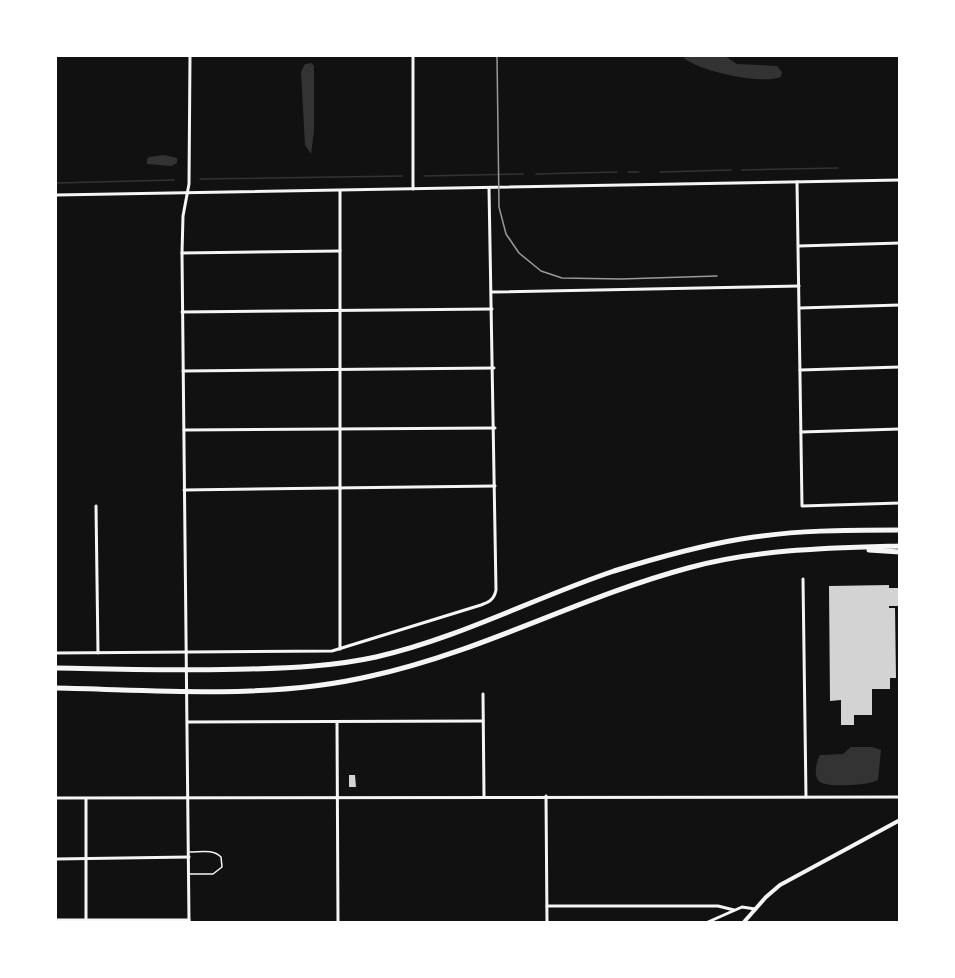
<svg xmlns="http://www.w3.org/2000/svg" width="955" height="978" viewBox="0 0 955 978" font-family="'DM Sans',sans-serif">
  <rect width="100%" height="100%" fill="#111"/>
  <g fill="#333">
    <path d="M682 56H725L737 64 777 66 782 72 781 77C762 85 695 71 682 56Z"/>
    <path d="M312 63 314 66V131L311 154 305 145 301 72 305 64Z"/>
    <path d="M164 155 177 158V163L171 166 147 164V159L149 157Z"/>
    <path d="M851 747H872L881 750 878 780C871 785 828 788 820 782 813 777 816 762 820 755L843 754Z"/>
  </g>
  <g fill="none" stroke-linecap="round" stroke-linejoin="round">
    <g stroke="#333" stroke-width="1.5">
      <path d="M742 170 838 168"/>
      <path d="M628 172H639"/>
      <path d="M660 172 731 170"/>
      <path d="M536 174 617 172"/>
      <path d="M424 176 523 174"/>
      <path d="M200 179 402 176"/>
      <path d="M56 183 174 180"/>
    </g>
  </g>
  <g fill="#d3d3d3">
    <path d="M889 585V588H900V606H889V608H895L896 678H890V689H872V715H854V725H841V700L830 701 829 586Z"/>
    <path d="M349 775H355L356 787H349Z"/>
  </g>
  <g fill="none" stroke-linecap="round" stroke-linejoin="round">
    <path stroke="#f5f5f5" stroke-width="1.5" d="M189 874H213L222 867 221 857C213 849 201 852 190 852"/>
    <g stroke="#f5f5f5" stroke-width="3">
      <path d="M797 182 802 506 900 503"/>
      <path d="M413 189V56"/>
      <path d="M340 191V649"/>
      <path d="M799 246 900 243"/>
      <path d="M182 253 340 251"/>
      <path d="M492 292 799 286"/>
      <path d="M800 308 900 305"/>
      <path d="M182 312 492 309"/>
      <path d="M800 370 900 367"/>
      <path d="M183 371 494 368"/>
      <path d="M184 430 495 428"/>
      <path d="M801 432 900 429"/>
      <path d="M184 490 495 486"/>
      <path d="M96 506 98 653"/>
      <path d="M803 579 806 797"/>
      <path d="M56 653 332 651 481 605C489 602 494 600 496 590L489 188"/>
      <path d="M483 694 484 796"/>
      <path d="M188 722 483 721"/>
      <path d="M337 722 338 922"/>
      <path d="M546 796 547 922"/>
      <path d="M86 799V922"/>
      <path d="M56 859 189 857"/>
      <path d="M547 906H718L734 910"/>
      <path d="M56 920H189"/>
    </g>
    <g stroke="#f5f5f5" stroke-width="3">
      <path d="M56 195 900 180"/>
      <path d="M56 798 900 797"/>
      <path d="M189 922 182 253 183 216 189 184 190 56"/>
      <path d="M708 922 742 907 755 909"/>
    </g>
    <path stroke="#f5f5f5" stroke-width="4" d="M744 922 766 897 780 885 900 820"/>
    <g stroke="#f5f5f5" stroke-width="5">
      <path d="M869 550 900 552"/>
      <path d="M56 668C120 669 185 671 250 669 292 668 335 666 376 657 459 638 534 598 614 571 656 558 699 546 741 539 794 530 847 530 900 530"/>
      <path d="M56 688C160 690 269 700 371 676 481 652 580 597 688 568 757 549 829 548 900 546"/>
    </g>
    <path stroke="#9a9a9a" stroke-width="1.5" d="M497 56 499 207 506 234 519 253 541 271 562 278 621 279 717 276"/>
  </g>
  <rect width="955" height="978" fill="none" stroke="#ffffff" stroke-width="114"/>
</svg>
